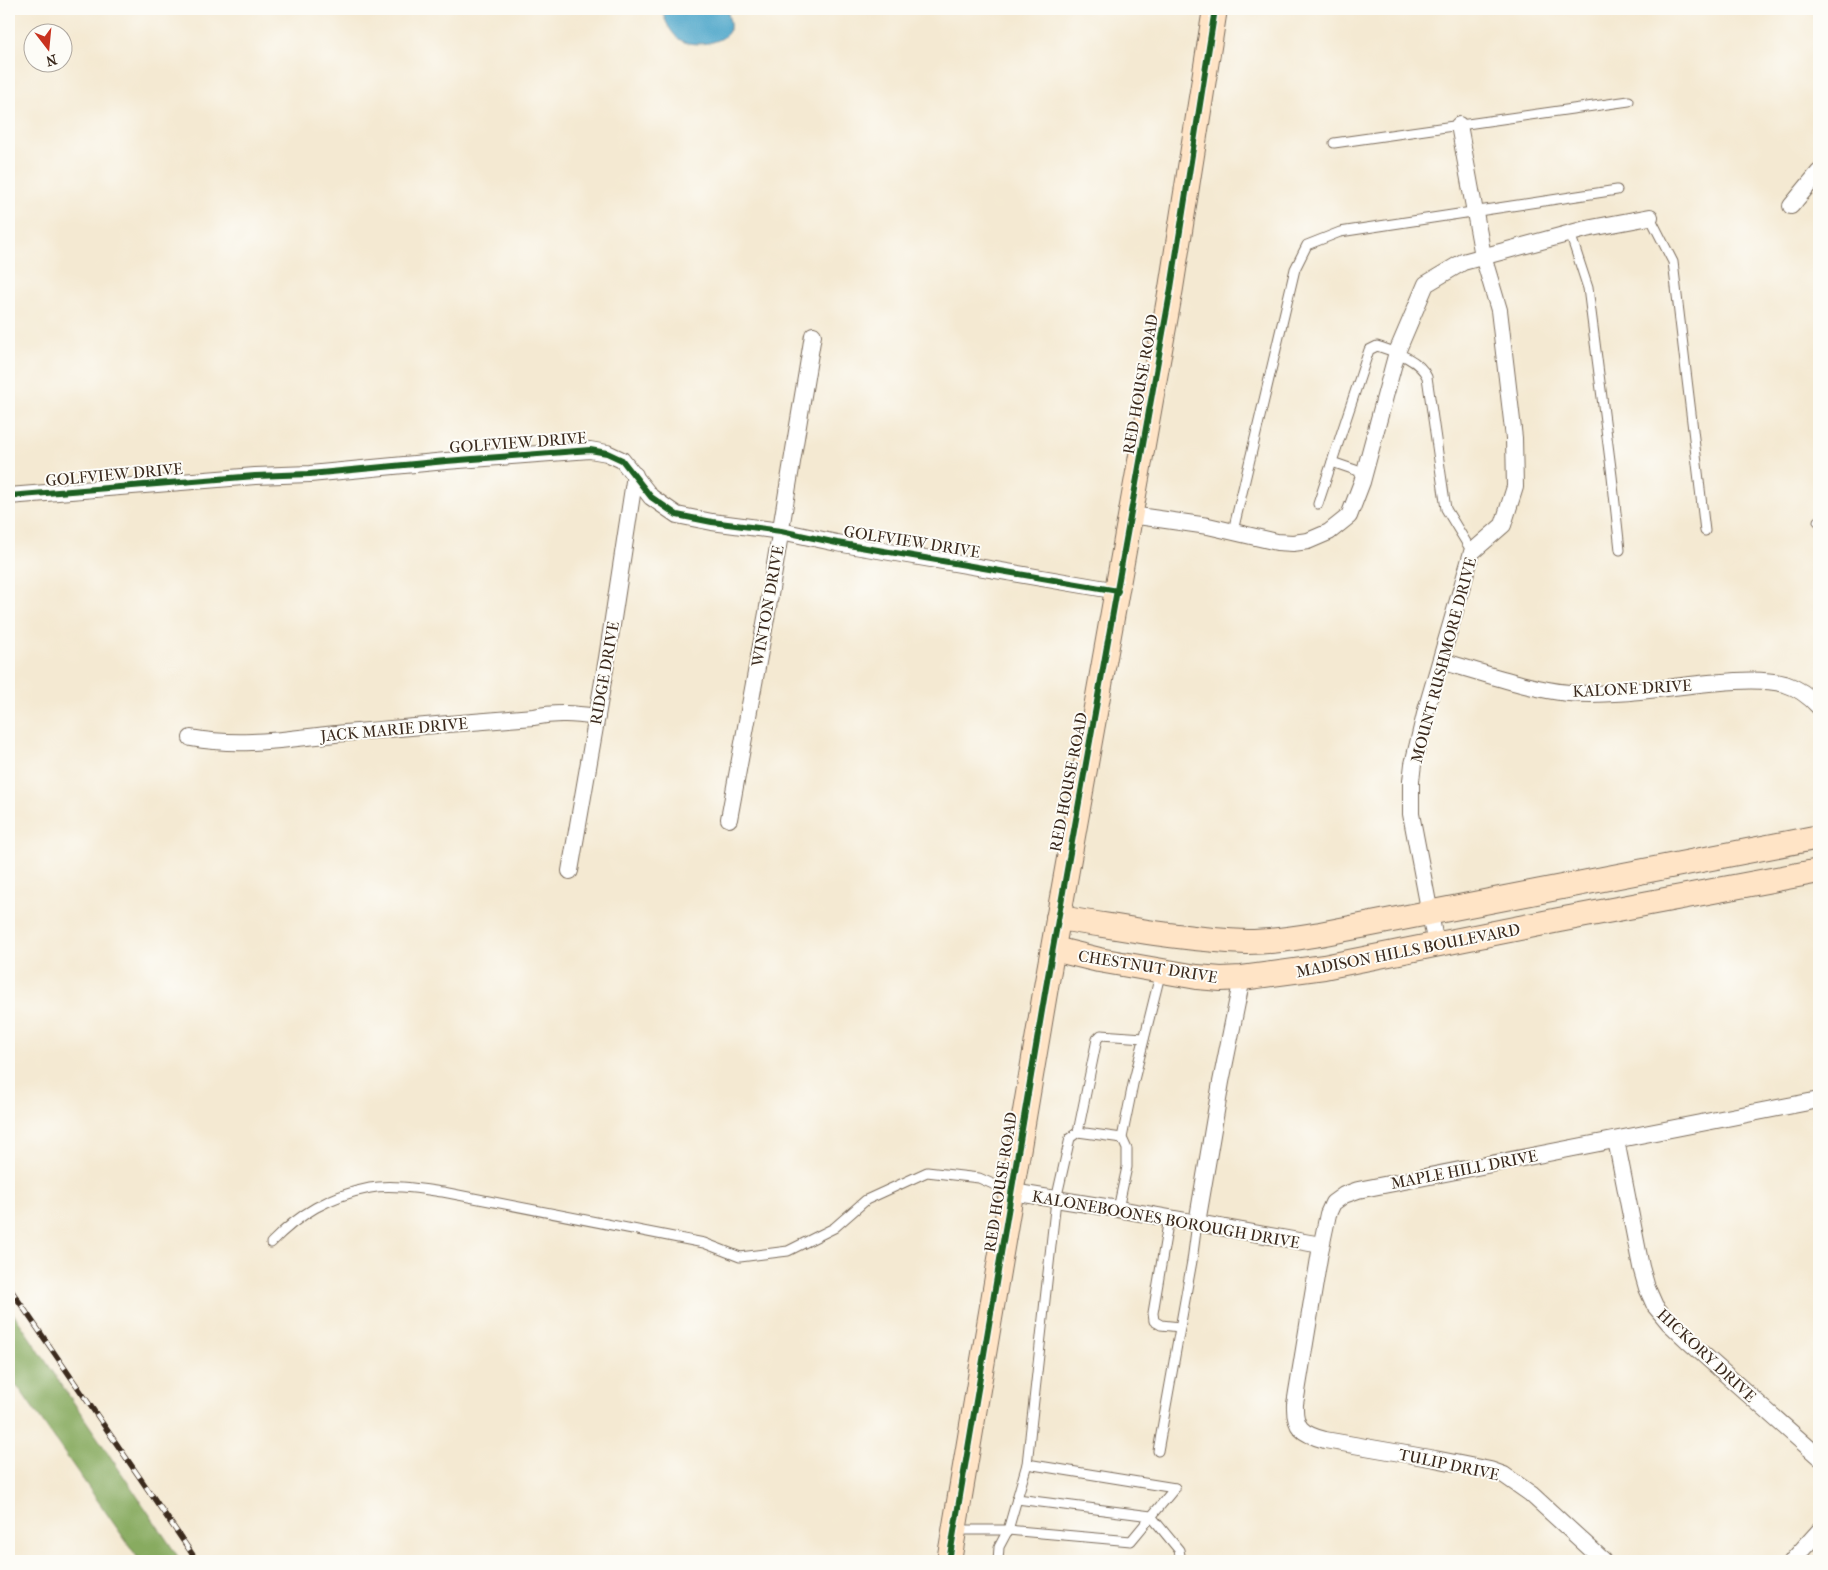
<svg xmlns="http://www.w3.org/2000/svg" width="1828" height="1570" viewBox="0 0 1828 1570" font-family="'IM FELL French Canon',serif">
  <rect width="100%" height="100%" fill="#fdfcf7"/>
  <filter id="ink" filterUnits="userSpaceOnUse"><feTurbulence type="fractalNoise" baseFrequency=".02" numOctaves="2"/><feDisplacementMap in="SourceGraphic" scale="10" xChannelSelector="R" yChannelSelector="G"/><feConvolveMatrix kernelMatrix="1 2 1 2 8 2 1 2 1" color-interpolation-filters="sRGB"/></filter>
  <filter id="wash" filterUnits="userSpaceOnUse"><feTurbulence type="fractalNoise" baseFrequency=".0096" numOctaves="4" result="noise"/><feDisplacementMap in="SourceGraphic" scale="20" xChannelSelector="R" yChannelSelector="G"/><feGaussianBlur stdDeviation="1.12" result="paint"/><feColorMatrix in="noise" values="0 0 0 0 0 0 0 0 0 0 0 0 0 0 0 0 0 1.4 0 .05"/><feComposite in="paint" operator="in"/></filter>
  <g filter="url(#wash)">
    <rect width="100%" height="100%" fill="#f4e9d2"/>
    <path fill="#88ab60" stroke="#626a3f" d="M9 1307 181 1561H140L21 1391 9 1379Z"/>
    <path fill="#4ca5c9" stroke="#446874" d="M662 9H727C728 14 731 23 730 28 727 44 694 47 682 41 672 36 664 20 662 9Z"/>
  </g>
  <g filter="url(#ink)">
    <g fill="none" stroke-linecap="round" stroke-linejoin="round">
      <defs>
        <g id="lane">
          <path d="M1334 143 1629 101"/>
          <path d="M1650 217 1673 262 1705 531"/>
          <path d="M1570 233 1588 288 1612 476 1620 550"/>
          <path d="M1332 462 1364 473"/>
          <path d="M1318 504 1369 350 1377 346C1395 352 1419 359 1427 377L1446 509 1472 552"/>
          <path d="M1818 521H1819"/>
          <path d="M1233 531 1295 269 1307 245 1340 232 1617 190"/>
          <path d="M1078 1132 1122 1138"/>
          <path d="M1118 1209 1127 1167V1149L1122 1138 1133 1084 1161 971"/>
          <path d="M1169 1218 1153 1313 1154 1321 1161 1325 1180 1327"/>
          <path d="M271 1243C299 1214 329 1196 370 1188 392 1184 421 1189 443 1192L704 1243 740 1257 788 1251 834 1228 866 1200 927 1172 979 1178 1009 1191"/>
          <path d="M1158 1451 1192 1261 1197 1223"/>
          <path d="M1027 1464 1175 1488"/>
          <path d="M1017 1499 1151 1516 1179 1550 1181 1561"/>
          <path d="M955 1530H1008L1131 1541 1175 1488"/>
          <path d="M998 1561 999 1547 1008 1530 1027 1464 1056 1200 1070 1138 1078 1132 1097 1039 1101 1035 1144 1038"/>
        </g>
        <g id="street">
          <path d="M1791 206 1819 172"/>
          <path d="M9 496 255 476 310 474 446 461 590 450 607 453 622 460 651 497 677 515 712 522 781 531 837 543 1118 591"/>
          <path d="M1131 515 1208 526 1277 542 1293 543 1308 541 1329 532 1349 516 1362 482 1397 352 1426 284 1463 262 1586 229 1650 217"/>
          <path d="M1441 661C1481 672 1528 689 1569 693 1614 697 1664 687 1709 683 1734 681 1760 678 1785 684 1798 688 1810 697 1819 707"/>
          <path d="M191 738C244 748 292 738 345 733 408 727 471 722 534 717 556 712 575 714 597 717"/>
          <path d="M729 819 767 613 813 335"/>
          <path d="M570 871 607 658 635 475"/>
          <path d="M1436 945 1411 814V781L1413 764 1426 710 1472 552 1503 525 1515 487 1514 438 1499 310 1483 256 1459 125"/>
          <path d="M1616 1140 1641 1267 1647 1288 1655 1306 1669 1323 1687 1340 1819 1457"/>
          <path d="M1012 1192 1118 1209 1321 1245"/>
          <path d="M1197 1223 1221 1082 1242 978"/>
          <path d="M1604 1561 1531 1494 1504 1475 1490 1470 1435 1459 1325 1440C1302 1434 1294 1428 1295 1404L1320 1252 1328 1214 1333 1203 1344 1195 1358 1190 1819 1100"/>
          <path d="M1792 1561 1819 1531"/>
        </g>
        <g id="secondary">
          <path d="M1058 918C1120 927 1184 940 1247 942 1272 942 1296 938 1320 934L1819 837"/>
          <path d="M1054 949 1099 960 1197 977 1221 979 1242 978 1324 967 1559 920 1819 871"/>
          <path d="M949 1561 1046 987 1171 288 1215 9"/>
        </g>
      </defs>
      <use href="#lane" stroke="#7c6d5d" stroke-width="11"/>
      <use href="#street" stroke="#7c6d5d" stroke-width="18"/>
      <use href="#secondary" stroke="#7c6d5d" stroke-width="26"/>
      <use href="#lane" stroke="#fff" stroke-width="9"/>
      <use href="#street" stroke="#fff" stroke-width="16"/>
      <use href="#secondary" stroke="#ffe4c6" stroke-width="24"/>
      <defs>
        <path id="rail" d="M9 1287 197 1561"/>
      </defs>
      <use href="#rail" stroke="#3b2a1e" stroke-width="5.5"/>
      <use href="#rail" stroke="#fdfcf7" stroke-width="4" stroke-dasharray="11" stroke-linecap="butt"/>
      <defs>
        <g id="cycleway">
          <path d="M9 496 255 476 310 474 446 461 590 450 607 453 622 460 651 497 677 515 712 522 781 531 837 543 1118 591"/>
          <path d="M949 1561 1046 987 1171 288 1215 9"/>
        </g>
      </defs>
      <use href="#cycleway" stroke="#fdfcf7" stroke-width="9"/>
      <use href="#cycleway" stroke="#1b5e20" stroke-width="6"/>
    </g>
  </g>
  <g text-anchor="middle" stroke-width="4" stroke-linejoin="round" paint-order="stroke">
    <g font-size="16" fill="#3b2a1e" stroke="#fdfcf7">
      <text transform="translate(1140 384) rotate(-80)" y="6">RED HOUSE ROAD</text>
      <text transform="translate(518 442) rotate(-4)" y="6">GOLFVIEW DRIVE</text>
      <text transform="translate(114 474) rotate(-5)" y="6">GOLFVIEW DRIVE</text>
      <text transform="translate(912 541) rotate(9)" y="6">GOLFVIEW DRIVE</text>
      <text transform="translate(767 606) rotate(-80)" y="6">WINTON DRIVE</text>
      <text transform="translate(1443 660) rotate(-75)" y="6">MOUNT RUSHMORE DRIVE</text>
      <text transform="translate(604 673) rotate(-80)" y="6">RIDGE DRIVE</text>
      <text transform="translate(1632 688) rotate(-3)" y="6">KALONE DRIVE</text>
      <text transform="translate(394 729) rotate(-5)" y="6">JACK MARIE DRIVE</text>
      <text transform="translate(1068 782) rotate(-79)" y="6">RED HOUSE ROAD</text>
      <text transform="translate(1408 950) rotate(-11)" y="6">MADISON HILLS BOULEVARD</text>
      <text transform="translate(1148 966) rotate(9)" y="6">CHESTNUT DRIVE</text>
      <text transform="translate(1464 1169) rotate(-11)" y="6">MAPLE HILL DRIVE</text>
      <text transform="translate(1000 1182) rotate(-81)" y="6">RED HOUSE ROAD</text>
      <text transform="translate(1166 1219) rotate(10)" y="6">KALONEBOONES BOROUGH DRIVE</text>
      <text transform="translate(1707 1355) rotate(43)" y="6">HICKORY DRIVE</text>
      <text transform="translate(1449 1464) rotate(12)" y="6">TULIP DRIVE</text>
    </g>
  </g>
  <rect width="1828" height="1570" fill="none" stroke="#fdfcf7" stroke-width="30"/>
  <g transform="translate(48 48) rotate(164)"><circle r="24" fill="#fdfcf7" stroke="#afa8a0"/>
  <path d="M0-4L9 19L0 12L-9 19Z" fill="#c8321e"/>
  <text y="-8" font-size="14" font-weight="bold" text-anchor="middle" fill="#3b2a1e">N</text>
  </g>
</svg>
